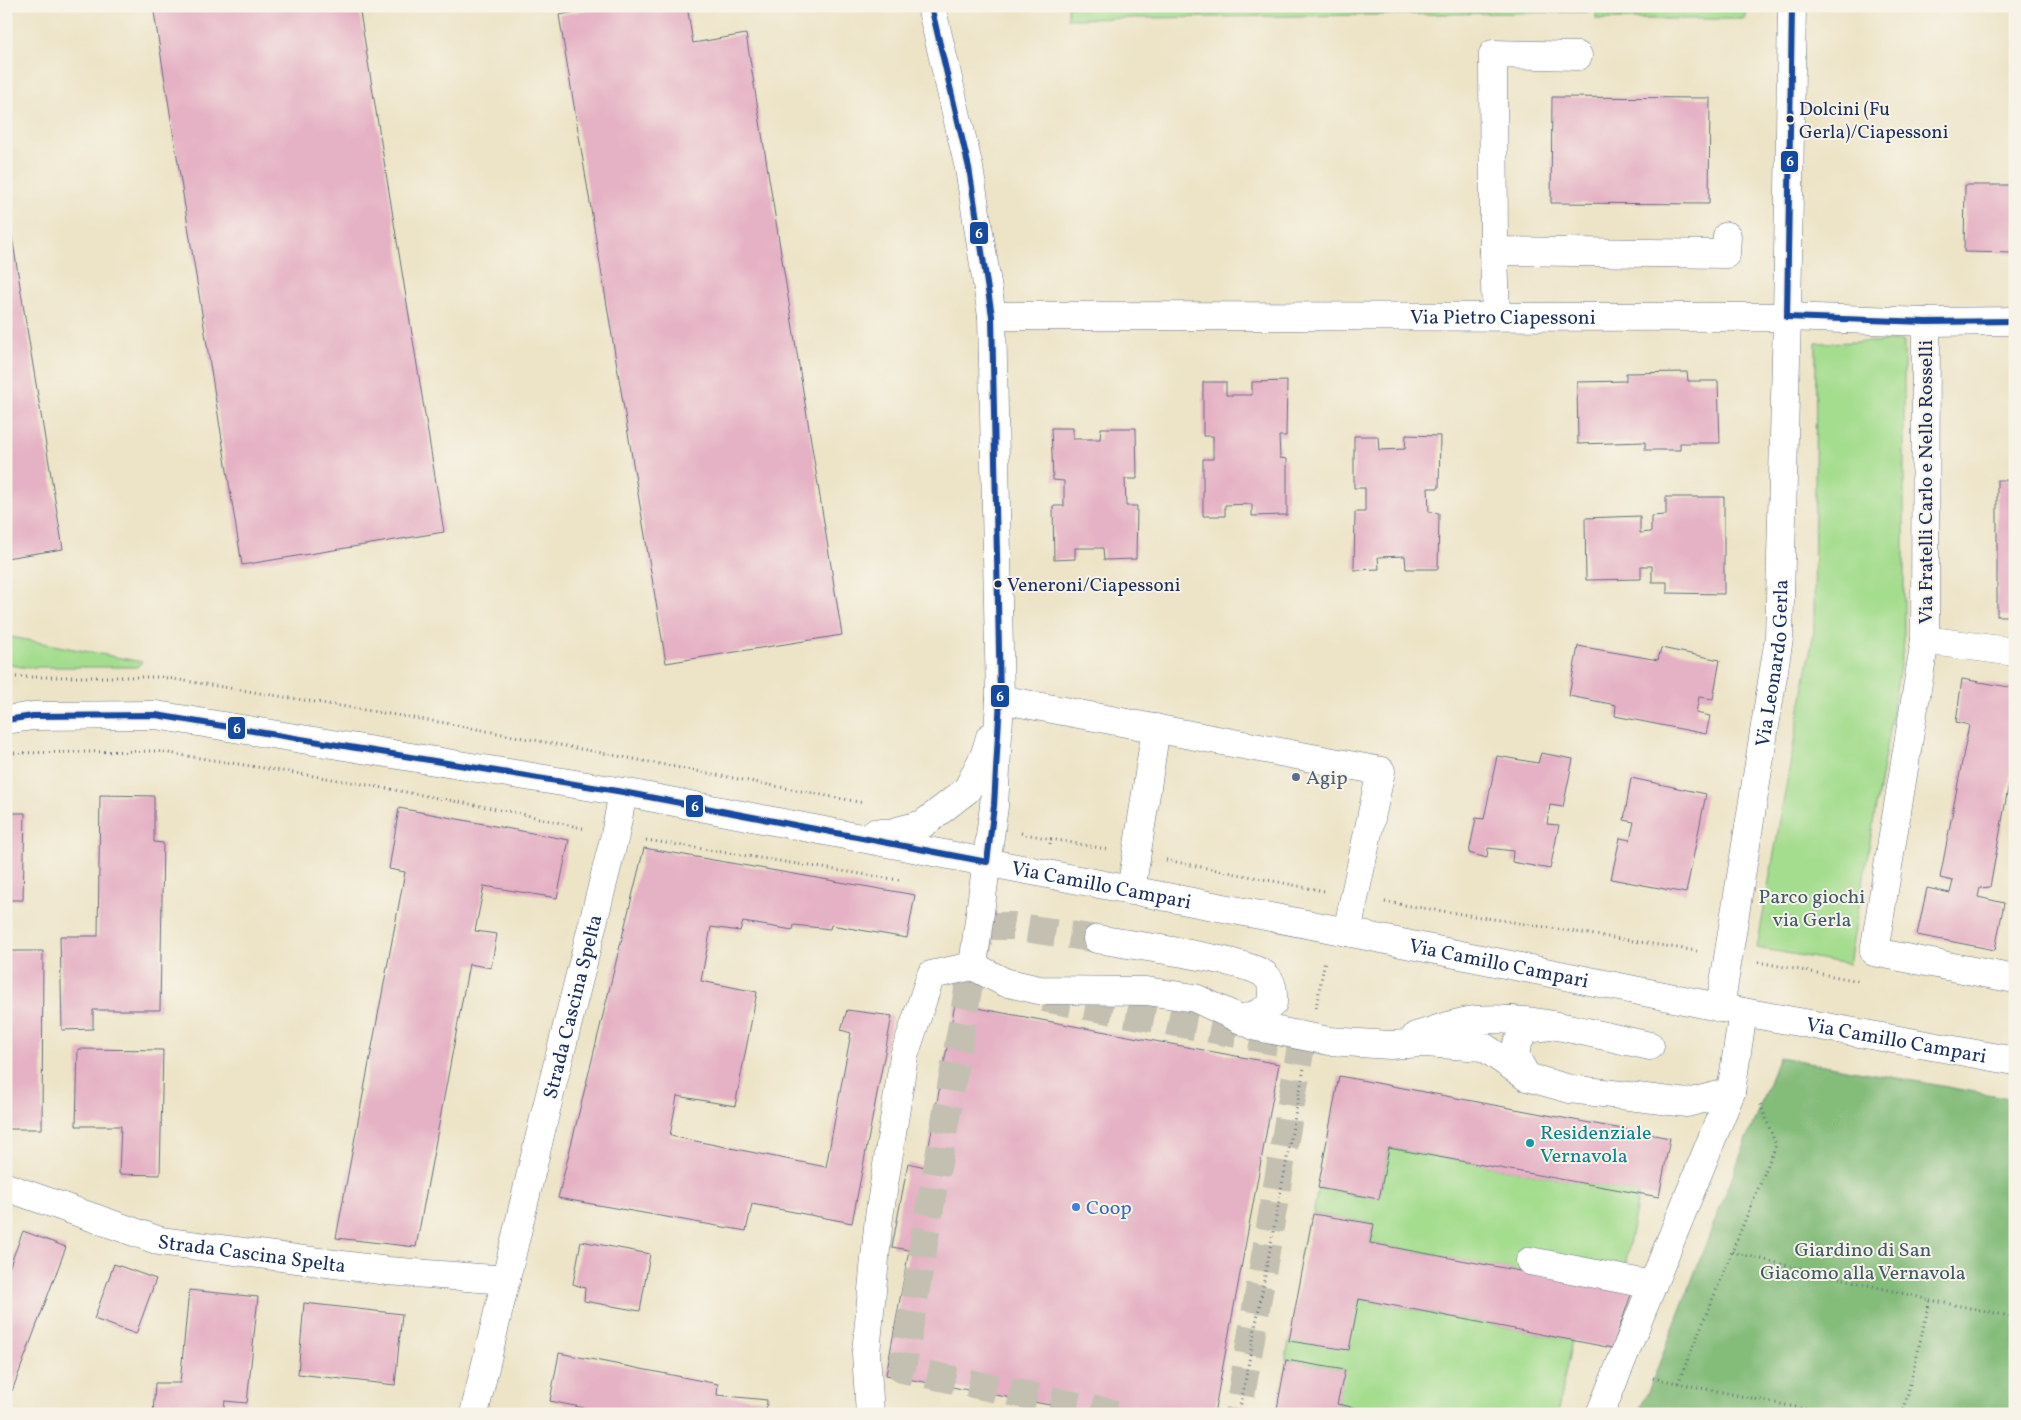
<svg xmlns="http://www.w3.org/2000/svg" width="2021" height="1420" viewBox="0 0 2021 1420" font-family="Vollkorn,serif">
  <rect width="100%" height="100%" fill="#f7f3e8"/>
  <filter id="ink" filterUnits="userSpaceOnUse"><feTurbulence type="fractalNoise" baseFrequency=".02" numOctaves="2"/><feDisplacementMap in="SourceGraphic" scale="10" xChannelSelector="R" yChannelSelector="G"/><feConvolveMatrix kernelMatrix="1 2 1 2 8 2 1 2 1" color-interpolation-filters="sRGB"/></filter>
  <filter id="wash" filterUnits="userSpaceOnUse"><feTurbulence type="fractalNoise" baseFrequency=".0096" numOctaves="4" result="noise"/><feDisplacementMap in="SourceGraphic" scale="20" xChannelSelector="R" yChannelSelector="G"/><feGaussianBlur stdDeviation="1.12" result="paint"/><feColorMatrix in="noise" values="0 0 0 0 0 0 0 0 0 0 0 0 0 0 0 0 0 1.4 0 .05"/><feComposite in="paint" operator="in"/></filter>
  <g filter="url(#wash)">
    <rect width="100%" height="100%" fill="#ede4c7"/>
    <g fill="#a5dd8f" stroke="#608676">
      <path d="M1068 6H1589V12L1068 19Z"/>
      <rect x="1596" y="6" width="149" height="13"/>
      <path d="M1904 341V643L1849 964 1757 948 1814 631 1816 343Z"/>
      <path d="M6 636 142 662 137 667H22L6 664Z"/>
      <path d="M1389 1148 1639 1193 1625 1266 1528 1273 1370 1243 1374 1224 1313 1214 1318 1188 1379 1199Z"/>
      <path d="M1359 1299 1572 1340 1557 1414H1391L1337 1404 1344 1370 1286 1360 1289 1341Z"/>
    </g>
    <path fill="#84bc7a" stroke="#50766c" d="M1779 1057 2015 1099V1414H1637L1648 1392Z"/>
    <g id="blocks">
      <g fill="#e5b1c4">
        <path d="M153 6H359L444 532 242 565Z"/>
        <path d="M607 6H687L693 43 746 34 842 635 666 663 559 15Z"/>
        <path d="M1552 97 1710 98 1709 204 1551 203Z"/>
        <path d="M1965 185H2015V253L1964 252Z"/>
        <path d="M6 200 63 549 6 558Z"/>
        <path d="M1687 372 1688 381H1718L1720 443H1680V450H1645V442L1578 444 1577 382 1626 381V373Z"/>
        <path d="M1287 381 1286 436H1279L1280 458 1287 459V515L1252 516V504L1225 505V516H1203V459H1213V436H1203V382H1226V395H1252V382Z"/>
        <path d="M1051 428H1073V439H1100L1101 428H1136L1137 479H1125L1126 506H1137L1136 559 1104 560 1103 548H1075V559L1054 560 1053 506H1064V481L1053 480Z"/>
        <path d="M1406 435 1440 436 1439 488H1428L1429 512 1439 513 1438 569H1406L1405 556 1378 557 1379 569 1354 570 1355 512H1365V488H1354V436H1378L1379 450 1405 449Z"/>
        <rect x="1997" y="480" width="18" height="136"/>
        <path d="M1666 497H1724V594L1667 593V582H1652V566H1641V579L1586 580 1585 518 1640 516V533L1651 532V516L1666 515Z"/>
        <path d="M1578 646 1658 660 1661 648 1720 660 1713 699 1699 697 1696 713 1710 716 1706 734 1615 716 1616 705 1569 696Z"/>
        <path d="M1962 679 2015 688V750L1990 887 1980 888 1978 897 2004 903 1995 950 1917 935 1927 888 1950 893 1953 881 1940 878 1969 725 1956 722Z"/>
        <path d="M1541 753 1573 759 1563 807 1550 805 1547 824 1559 825 1550 869 1512 862 1513 851 1488 848 1487 858 1469 853 1476 818 1484 819 1497 756 1538 763Z"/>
        <path d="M1631 778 1706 794 1686 893 1611 879 1620 838 1630 840 1634 822 1624 820Z"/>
        <path d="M100 795 154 796V842L163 843 160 1010H93V1029L62 1030 60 936H98Z"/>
        <path d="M399 808 569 840 557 898 484 886 475 931 497 934 491 968 469 964 416 1247 336 1238 405 872 389 869Z"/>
        <path d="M6 813H25L23 900H6Z"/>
        <path d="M644 848 915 895 907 938 831 925 830 929 794 925 793 930 743 922 740 931 711 927 701 981 757 992 735 1106 677 1096 670 1136 826 1167 851 1033 841 1030 847 1010 892 1016 852 1223 752 1204 746 1231 558 1198Z"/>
        <path d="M6 951H43L42 1129H6Z"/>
        <path d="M955 1004 1279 1064 1214 1414H1099L886 1375 909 1250 892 1247 908 1163 925 1167Z"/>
        <path d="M78 1049 163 1050 160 1175 119 1174 121 1126H76Z"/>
        <path d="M1339 1076 1670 1138 1659 1197 1389 1148 1379 1199 1318 1188Z"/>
        <path d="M1313 1214 1374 1224 1370 1243 1632 1292 1612 1348 1359 1299 1349 1350 1289 1341Z"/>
        <path d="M23 1231 66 1247 12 1391 6 1389V1276Z"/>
        <path d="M581 1241 650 1254 640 1311 584 1301 585 1288 573 1284Z"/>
        <path d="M114 1264 156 1279 136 1334 94 1319Z"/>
        <path d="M189 1290 258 1297 247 1403 225 1401 223 1414H153L155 1383H180Z"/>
        <path d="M304 1303 402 1314 395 1385 298 1374Z"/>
        <path d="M559 1353 718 1384 717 1395 767 1400 766 1414H614L550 1401Z"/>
        <path d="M1286 1360 1345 1370 1337 1404 1386 1414H1276Z"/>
      </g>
    </g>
  </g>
  <g filter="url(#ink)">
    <use href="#blocks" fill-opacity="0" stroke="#646e83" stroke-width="1"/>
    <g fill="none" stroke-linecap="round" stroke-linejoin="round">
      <g stroke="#c3c0b2" stroke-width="28" stroke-dasharray="28 14" stroke-linecap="butt">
        <path d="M1097 939 1013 926H991L979 937 969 984 902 1369 1116 1414"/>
        <path d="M1044 998 1301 1046 1238 1414"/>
      </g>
      <defs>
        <g id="minor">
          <path d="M931 6 969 168 992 316 1000 699 994 806 973 966"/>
          <path d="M1494 251 1493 54 1578 56"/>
          <path id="s1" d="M992 316 1787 317 1926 322 2015 321"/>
          <path d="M1496 316 1494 251 1726 254 1727 236"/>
          <path d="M1926 322 1925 640 2015 652"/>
          <path d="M1925 640 1874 952 2015 979"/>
          <path d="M1000 699 1381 771 1347 932"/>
          <path id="s2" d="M6 720 33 716 156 715 623 792 1332 929 1743 1012 2015 1061"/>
          <path d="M874 833H890L923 824 967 790 985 754 990 737"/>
          <path d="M1131 891 1156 728"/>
          <path d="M1097 939C1125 944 1250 960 1265 975 1274 983 1273 992 1273 1003 1263 1013 1252 1017 1239 1019"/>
          <path id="s3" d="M1720 1008 1779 638 1787 317 1792 6"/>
          <path d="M1550 1026 1526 1029 1517 1044 1515 1056 1527 1077 1570 1089 1687 1103 1731 1092"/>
          <path d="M1416 1036C1436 1030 1456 1022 1476 1020 1532 1015 1595 1035 1650 1046"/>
          <path id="s4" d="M6 1187 160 1241 388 1271 506 1280"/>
          <path d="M1530 1261 1652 1285"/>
          <path id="s5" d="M474 1414 545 1114 615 835 623 792"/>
          <path d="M870 1414 866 1353 879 1217 904 1056 931 975 973 966 1004 982 1039 990 1146 991 1195 998 1257 1027 1329 1041 1390 1045 1424 1043 1484 1047 1527 1077"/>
          <path d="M1600 1414 1731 1092 1743 1012"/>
        </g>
      </defs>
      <use href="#minor" stroke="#646e83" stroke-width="29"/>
      <g stroke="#646e83" stroke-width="3" stroke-dasharray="1 4" stroke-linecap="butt">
        <path d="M6 677H161L445 723 864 803"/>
        <path d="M9 753 156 751 357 783 518 813 586 829"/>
        <path d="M1021 833 1051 839"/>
        <path d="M646 840 899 880"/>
        <path d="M1050 844 1051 839 1106 849"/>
        <path d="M1166 860 1324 891"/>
        <path d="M1385 902 1697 951"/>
        <path d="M1758 962 1859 981"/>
        <path d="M1316 1008 1325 960"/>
        <path d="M1732 1252 1930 1300 1903 1414"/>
        <path d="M1930 1300 2015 1317"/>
        <path d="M1653 1378 1829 1414"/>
        <path d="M1678 1383 1776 1145 1760 1103"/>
        <path d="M1239 1414 1304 1068"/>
      </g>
      <use href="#minor" stroke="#fff" stroke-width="28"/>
      <defs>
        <g id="bus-1">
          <path d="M1787 317 1792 6"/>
          <path d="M1787 317 1926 322 2015 321"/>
          <path d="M6 720 33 716 156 715 623 792 987 862 994 806 1000 699 992 316 969 168 931 6"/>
        </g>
      </defs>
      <use href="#bus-1" stroke="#f7f3e8" stroke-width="10"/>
      <use href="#bus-1" stroke="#13499f" stroke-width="6"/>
    </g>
  </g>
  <g fill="#1b2f5e" stroke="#f7f3e8" stroke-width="2">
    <circle cx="1790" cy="119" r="4.5"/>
    <circle cx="998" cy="584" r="4.5"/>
  </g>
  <circle fill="#5c6f8a" stroke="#f7f3e8" stroke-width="2" cx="1296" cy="777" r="5"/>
  <circle fill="#0f9aa8" stroke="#f7f3e8" stroke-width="2" cx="1530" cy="1143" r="5"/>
  <circle fill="#3f7fe0" stroke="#f7f3e8" stroke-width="2" cx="1076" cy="1207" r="5"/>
  <g text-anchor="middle" stroke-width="4" stroke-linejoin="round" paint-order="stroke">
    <g font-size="19" fill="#1b2f5e" stroke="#f7f3e8" text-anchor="start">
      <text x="1799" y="115">Dolcini (Fu<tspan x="1799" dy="23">Gerla)/Ciapessoni</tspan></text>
      <text x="1007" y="591">Veneroni/Ciapessoni</text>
    </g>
    <g font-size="20" fill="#1b2f5e" stroke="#f7f3e8">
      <text dy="7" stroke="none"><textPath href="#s1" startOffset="511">Via Pietro Ciapessoni</textPath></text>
      <text transform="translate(1925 482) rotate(-90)" y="7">Via Fratelli Carlo e Nello Rosselli</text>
      <text dy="7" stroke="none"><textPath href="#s3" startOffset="349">Via Leonardo Gerla</textPath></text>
      <text dy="7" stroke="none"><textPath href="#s2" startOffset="1111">Via Camillo Campari</textPath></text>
      <text dy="7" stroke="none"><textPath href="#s2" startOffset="1516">Via Camillo Campari</textPath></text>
      <text dy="7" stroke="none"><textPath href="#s5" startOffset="419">Strada Cascina Spelta</textPath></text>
      <text dy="7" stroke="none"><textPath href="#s2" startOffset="1921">Via Camillo Campari</textPath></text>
      <text dy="7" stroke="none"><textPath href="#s4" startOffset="256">Strada Cascina Spelta</textPath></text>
    </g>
    <g font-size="20" fill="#4e5e75" stroke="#f7f3e8" text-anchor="start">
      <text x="1306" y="784">Agip</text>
    </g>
    <g font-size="20" fill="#3e5a6a" stroke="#f7f3e8">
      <text x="1812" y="903">Parco giochi<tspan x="1812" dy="23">via Gerla</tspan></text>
      <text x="1863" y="1256">Giardino di San<tspan x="1863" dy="23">Giacomo alla Vernavola</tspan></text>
    </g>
    <g font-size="20" fill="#0d838f" stroke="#f7f3e8" text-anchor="start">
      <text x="1540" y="1139">Residenziale<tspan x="1540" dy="23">Vernavola</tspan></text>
    </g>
    <g font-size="20" fill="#366cbe" stroke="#f7f3e8" text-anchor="start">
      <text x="1086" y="1214">Coop</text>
    </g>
  </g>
  <g stroke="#f7f3e8" stroke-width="2">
    <rect x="1780" y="150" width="19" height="23" rx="5" fill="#13499f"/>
    <rect x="969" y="221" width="20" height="24" rx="5" fill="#13499f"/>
    <rect x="990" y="684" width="20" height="24" rx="5" fill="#13499f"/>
    <rect x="227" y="716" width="19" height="24" rx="5" fill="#13499f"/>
    <rect x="685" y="794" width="19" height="24" rx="5" fill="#13499f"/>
  </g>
  <g font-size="14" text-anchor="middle" font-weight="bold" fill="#fff">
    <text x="1790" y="166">6</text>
    <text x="979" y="238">6</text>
    <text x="1000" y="701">6</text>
    <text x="237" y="733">6</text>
    <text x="695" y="811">6</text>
  </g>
  <rect width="2021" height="1420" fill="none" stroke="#f7f3e8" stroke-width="25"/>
</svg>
